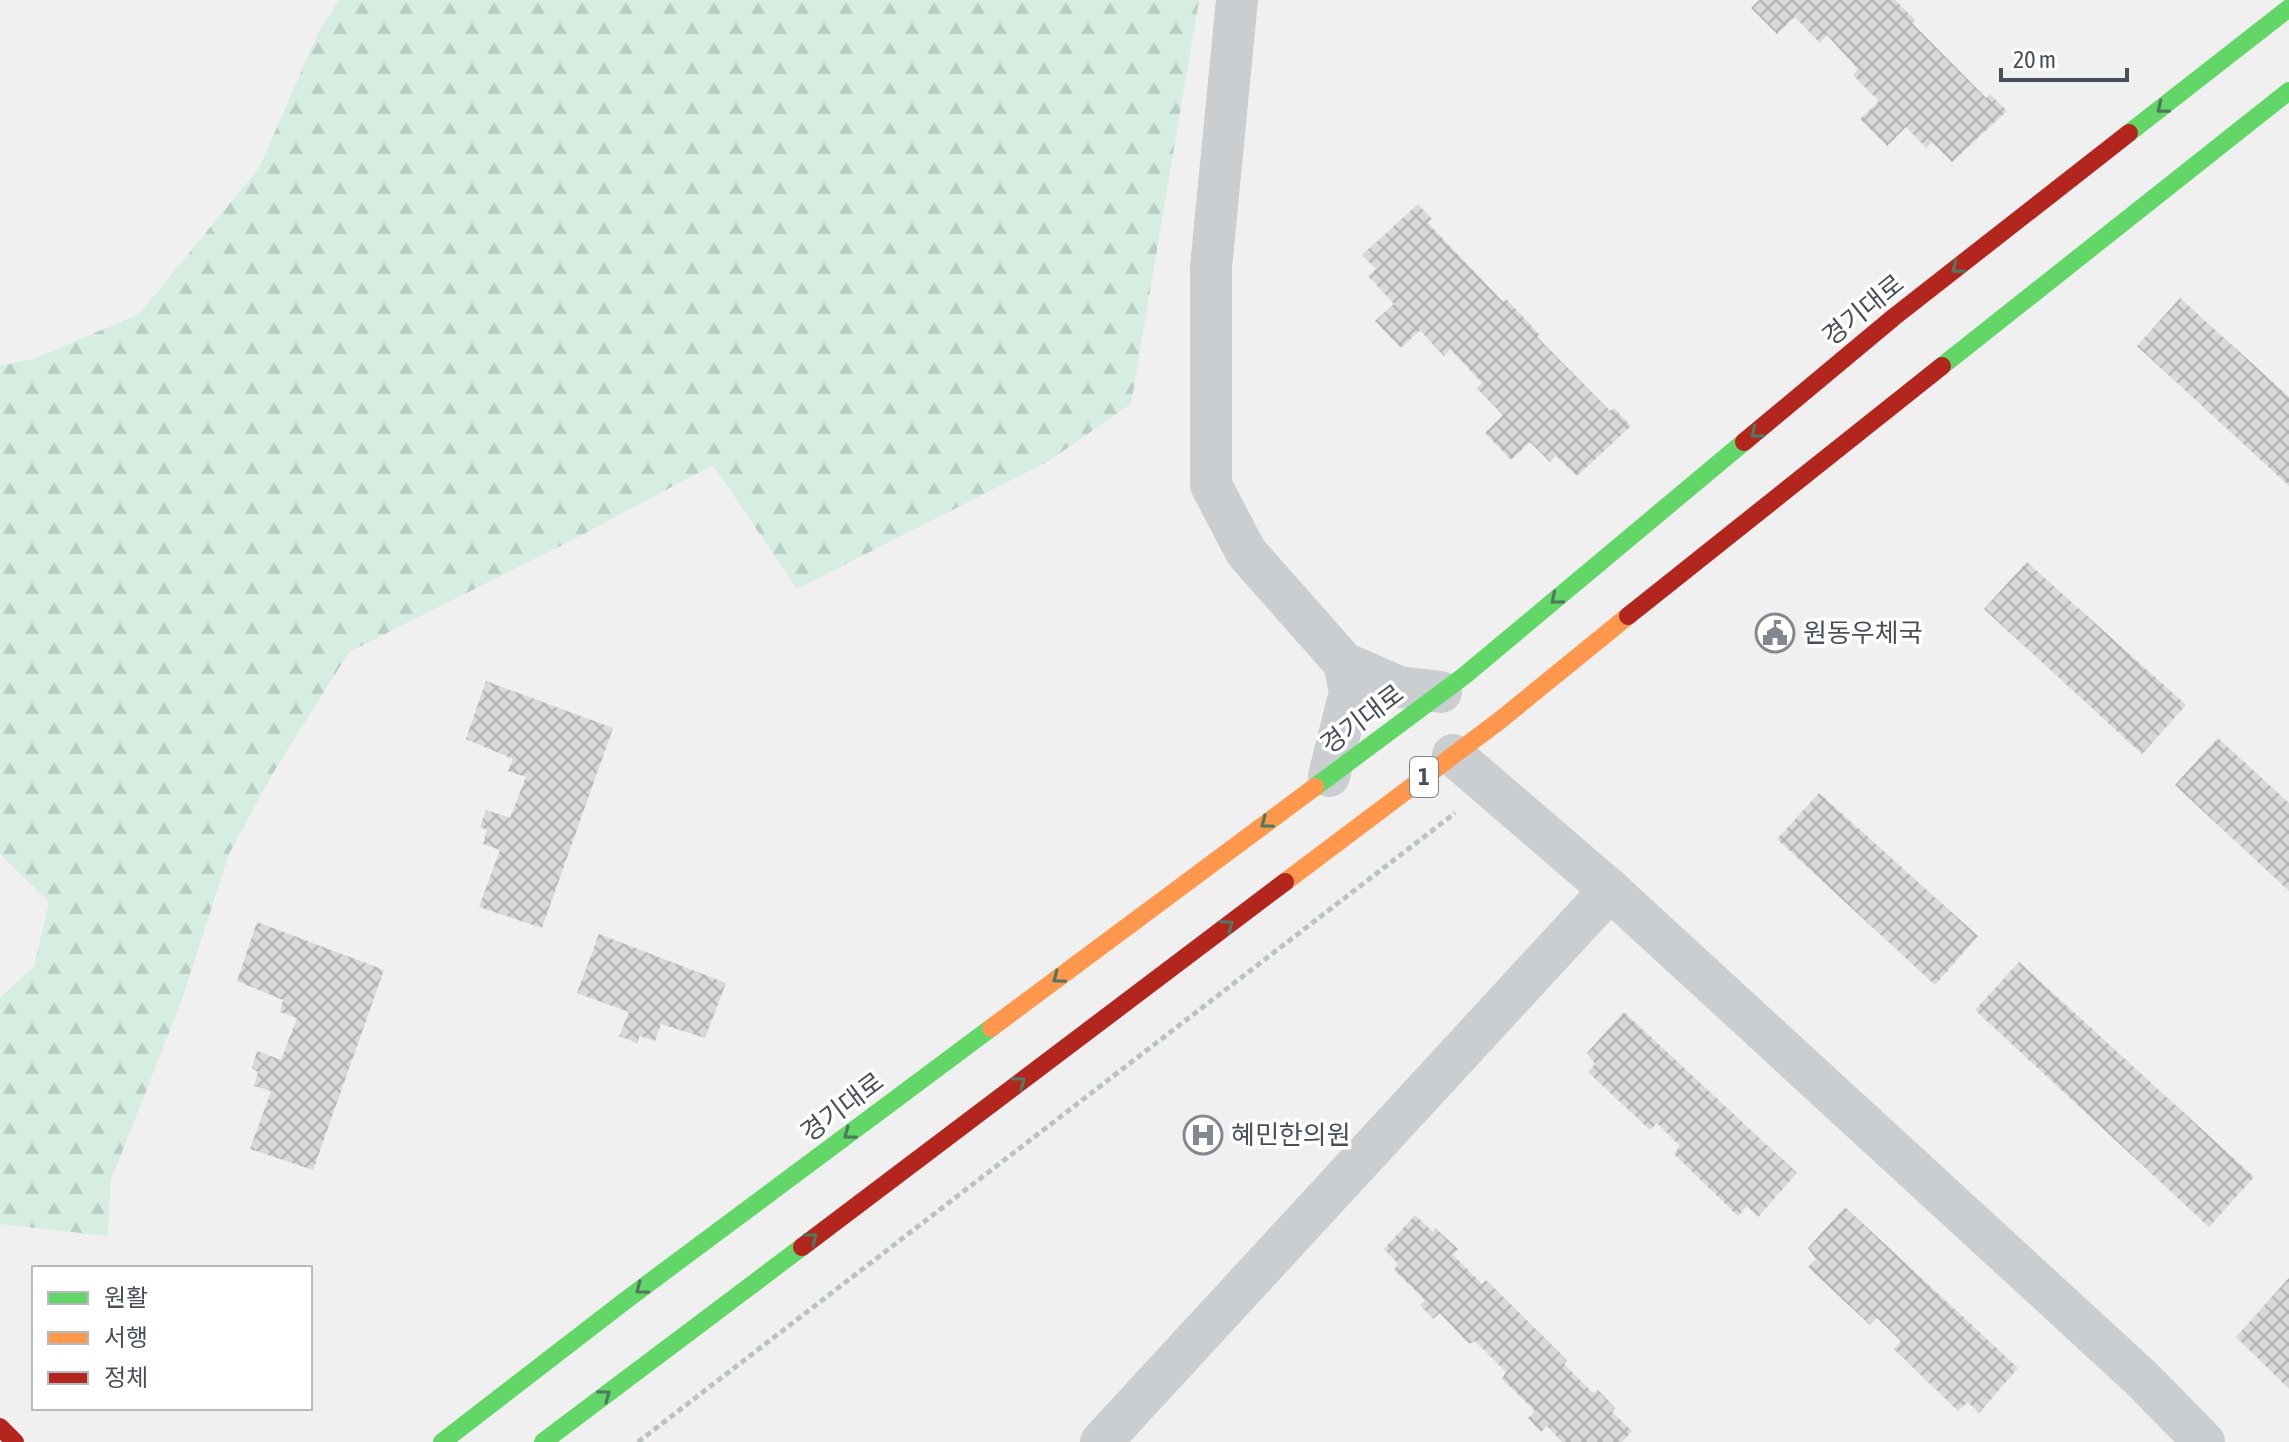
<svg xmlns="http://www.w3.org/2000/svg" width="2289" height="1442" viewBox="0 0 2289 1442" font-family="'Asap Condensed','Noto Sans KR',sans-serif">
  <defs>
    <pattern id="forest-firs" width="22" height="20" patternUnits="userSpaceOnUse" patternTransform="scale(2)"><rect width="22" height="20" fill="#d6eee2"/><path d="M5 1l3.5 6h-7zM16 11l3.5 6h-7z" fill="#b9cec4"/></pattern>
    <pattern id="building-cross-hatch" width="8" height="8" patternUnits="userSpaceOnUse" patternTransform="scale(2)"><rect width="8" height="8" fill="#d7d8da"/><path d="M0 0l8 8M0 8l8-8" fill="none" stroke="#b0b2b4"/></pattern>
  </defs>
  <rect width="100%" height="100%" fill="#f0f0f0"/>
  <path fill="url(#forest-firs)" d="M339 0H1199L1131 404 1047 462 797 589 713 465 576 538 349 652 273 773 229 854 180 1005 111 1180 108 1236 0 1224V997L34 967 49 902 0 854V366L36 358 139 314 259 168 319 31Z"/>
  <g fill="url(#building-cross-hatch)">
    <path d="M1759 0H1895L1915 20 1912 23 1986 98 1990 94 2007 111 1952 162 1932 142 1926 148 1906 127 1887 146 1860 119 1879 101 1853 75 1858 69 1827 35 1820 43 1795 17 1777 34 1751 8Z"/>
    <path d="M1418 204 1432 219 1428 223 1503 302 1506 299 1539 334 1537 337 1610 411 1614 408 1631 426 1577 476 1556 456 1550 462 1530 442 1511 460 1485 433 1503 415 1477 388 1482 383 1450 349 1444 356 1420 330 1401 348 1375 321 1394 304 1368 276 1376 269 1362 255Z"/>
    <path d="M2180 298 2289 397V486L2137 346Z"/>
    <path d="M2027 562 2186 705 2142 754 1984 609Z"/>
    <path d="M486 681 613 728 542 928 479 907 500 850 483 844 487 830 480 827 486 810 510 818 526 777 508 771 513 759 466 739Z"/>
    <path d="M2218 738 2289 803V891L2175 785Z"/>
    <path d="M1819 793 1978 936 1935 985 1777 839Z"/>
    <path d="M257 922 384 970 313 1170 250 1149 271 1091 254 1086 258 1072 252 1068 257 1051 281 1060 297 1018 280 1012 283 1000 237 981Z"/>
    <path d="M599 934 726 983 705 1038 661 1024 655 1041 640 1036 637 1043 619 1036 629 1012 577 993Z"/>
    <path d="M2019 962 2254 1177 2209 1227 1975 1010Z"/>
    <path d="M1624 1012 1797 1173 1758 1217 1747 1206 1738 1216 1674 1154 1680 1146 1657 1123 1650 1130 1588 1072 1595 1064 1587 1053Z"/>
    <path d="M1845 1207 2018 1368 1979 1413 1968 1402 1958 1411 1894 1349 1901 1341 1877 1318 1870 1325 1808 1267 1816 1259 1808 1248Z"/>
    <path d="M1415 1215 1433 1232 1435 1228 1458 1249 1453 1255 1482 1284 1486 1280 1567 1360 1564 1364 1593 1393 1598 1390 1615 1408 1612 1412 1632 1431 1622 1442H1562L1547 1426 1541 1432 1528 1418 1535 1411 1502 1379 1506 1372 1475 1341 1469 1344 1440 1313 1433 1319 1420 1305 1425 1300 1394 1270 1398 1264 1384 1249Z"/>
    <path d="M2289 1278V1389L2236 1337Z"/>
  </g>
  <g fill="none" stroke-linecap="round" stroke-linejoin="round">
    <path stroke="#b9c4c2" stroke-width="5" stroke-dasharray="6 4" stroke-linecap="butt" d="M638 1442 1455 813"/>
    <g stroke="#cbced1" stroke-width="42">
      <path d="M1237 0 1211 267V485L1246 552 1344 663 1399 687 1441 692"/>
      <path d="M1453 755 1610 890 2140 1377 2204 1442"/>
      <path d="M1329 776 1350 692 1344 663"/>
      <path d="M1101 1442 1610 890"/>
    </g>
    <g stroke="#63d668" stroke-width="18">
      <path d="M2129 133 2289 8"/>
      <path d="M1942 366 2289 91"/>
      <path d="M1315 787 1464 676 1744 442"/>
      <path d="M442 1442 626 1300 991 1028"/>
      <path d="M543 1442 802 1247"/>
    </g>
    <g stroke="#ff974d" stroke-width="18">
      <path d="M1285 882 1499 721 1628 616"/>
      <path d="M991 1028 1315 787"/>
    </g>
    <g stroke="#b3261e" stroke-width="18">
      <path d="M1744 442 1894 317 2129 133"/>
      <path d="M1628 616 1942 366"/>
      <path d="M802 1247 1285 882"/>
      <path d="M0 1427 15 1442"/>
    </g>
  </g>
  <defs><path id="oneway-chevron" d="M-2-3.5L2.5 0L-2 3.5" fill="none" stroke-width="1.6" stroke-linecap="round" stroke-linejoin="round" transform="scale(2)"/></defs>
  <g stroke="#50785f">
    <use href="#oneway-chevron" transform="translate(2162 108) rotate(142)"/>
    <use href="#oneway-chevron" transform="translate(1957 268) rotate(142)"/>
    <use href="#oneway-chevron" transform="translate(1756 433) rotate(140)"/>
    <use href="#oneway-chevron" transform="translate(1556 599) rotate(140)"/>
    <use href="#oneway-chevron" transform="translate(1266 823) rotate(143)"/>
    <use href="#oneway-chevron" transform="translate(1228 925) rotate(-37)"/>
    <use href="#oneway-chevron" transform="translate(1058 978) rotate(143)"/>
    <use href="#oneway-chevron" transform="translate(1020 1082) rotate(-37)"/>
    <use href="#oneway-chevron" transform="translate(849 1134) rotate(143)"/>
    <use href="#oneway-chevron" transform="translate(812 1238) rotate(-37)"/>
    <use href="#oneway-chevron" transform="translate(641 1289) rotate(143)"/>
    <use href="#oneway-chevron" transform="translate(605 1395) rotate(-37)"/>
  </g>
  <defs>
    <symbol id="civic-ring" viewBox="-11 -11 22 22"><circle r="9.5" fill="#fff" stroke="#83878f" stroke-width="1.5"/><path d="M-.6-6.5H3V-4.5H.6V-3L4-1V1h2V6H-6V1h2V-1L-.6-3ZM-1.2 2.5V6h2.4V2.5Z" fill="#83878f"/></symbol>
    <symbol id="hospital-ring" viewBox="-11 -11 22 22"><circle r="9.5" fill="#fff" stroke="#83878f" stroke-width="1.5"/><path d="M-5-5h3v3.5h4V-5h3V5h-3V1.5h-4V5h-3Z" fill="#83878f"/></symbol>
  </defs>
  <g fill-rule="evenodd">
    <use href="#civic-ring" x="1753" y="611" width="44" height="44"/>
    <use href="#hospital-ring" x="1181" y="1113" width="44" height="44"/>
  </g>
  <g text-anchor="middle" stroke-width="7" stroke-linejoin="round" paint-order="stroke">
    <rect fill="#fff" stroke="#7f848c" stroke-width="2" x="1410" y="757" width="28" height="40" rx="6"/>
    <g font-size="24" font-weight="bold" fill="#484f5b">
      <text x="1424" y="785">1</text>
    </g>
    <g font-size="26" fill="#484f5b" stroke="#fff">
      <text transform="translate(1863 310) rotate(-39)" y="9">경기대로</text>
      <text transform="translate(1362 719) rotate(-37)" y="9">경기대로</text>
      <text transform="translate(842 1107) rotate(-37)" y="9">경기대로</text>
    </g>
    <g font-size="26" fill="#484f5b" stroke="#fff" text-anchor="start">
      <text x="1803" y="642">원동우체국</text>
      <text x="1231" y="1144">혜민한의원</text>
    </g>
  </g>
  <rect x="32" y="1266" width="280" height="144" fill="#ffffff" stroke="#b6b9bd" stroke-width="2"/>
  <rect x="48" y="1292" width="40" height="12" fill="#63d668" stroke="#b6b9bd" stroke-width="2"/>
  <text x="104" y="1306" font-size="24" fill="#484f5b">원활</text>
  <rect x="48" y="1332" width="40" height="12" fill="#ff974d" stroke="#b6b9bd" stroke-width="2"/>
  <text x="104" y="1346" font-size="24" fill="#484f5b">서행</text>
  <rect x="48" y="1372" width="40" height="12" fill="#b3261e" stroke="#b6b9bd" stroke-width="2"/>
  <text x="104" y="1386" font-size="24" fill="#484f5b">정체</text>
  <path d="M2001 68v12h126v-12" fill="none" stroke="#484f5b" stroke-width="4"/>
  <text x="2013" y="68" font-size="24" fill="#484f5b" stroke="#ffffff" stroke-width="6" paint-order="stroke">20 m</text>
</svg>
